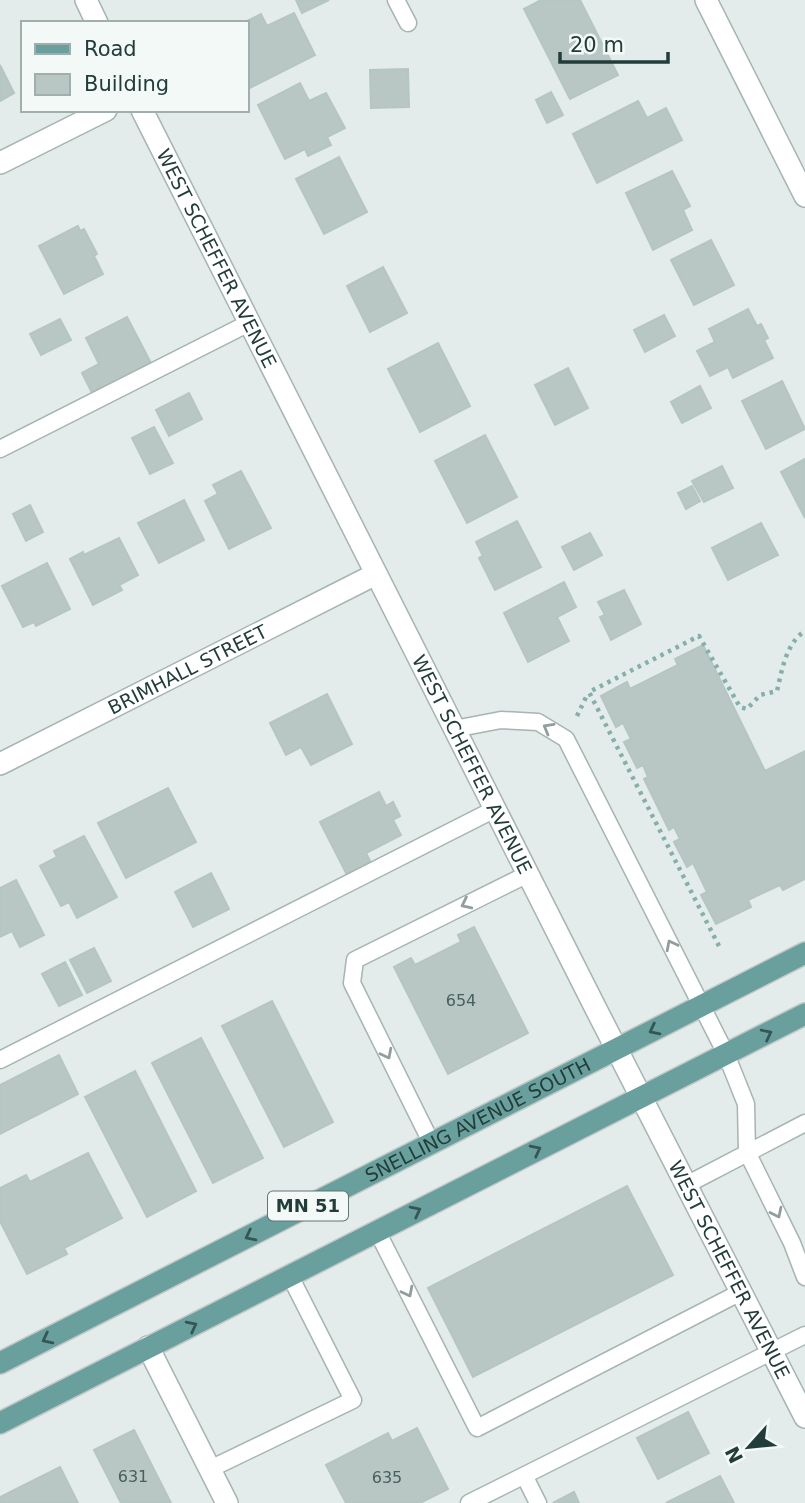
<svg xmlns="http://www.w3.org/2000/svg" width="805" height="1503" viewBox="0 0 805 1503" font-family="'DejaVu Sans',sans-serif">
  <rect width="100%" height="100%" fill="#e3ecea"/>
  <g fill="#b8c7c4" stroke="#b5c6c2" stroke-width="2">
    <path d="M296 0H329L302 13Z"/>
    <path d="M541 0H580L618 75 570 99 524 9Z"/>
    <path d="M294 13 315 55 248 89 247 23H243L261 14 267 26Z"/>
    <path d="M0 65 14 93 0 101Z"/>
    <path d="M408 69 409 107 371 108 370 70Z"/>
    <path d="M300 83 309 101 326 93 345 128 327 137 331 145 308 156 305 149 285 159 258 105Z"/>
    <path d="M551 92 563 115 547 123 536 100Z"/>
    <path d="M638 101 647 118 666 108 682 140 597 183 573 134Z"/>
    <path d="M339 157 367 212 324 234 296 179Z"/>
    <path d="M672 171 690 206 683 210 692 230 653 250 626 193Z"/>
    <path d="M78 226 80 231 84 229 97 254 94 256 103 274 64 294 39 246Z"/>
    <path d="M711 240 734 285 694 305 671 260Z"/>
    <path d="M383 267 407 313 370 332 347 286Z"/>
    <path d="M748 309 757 326 761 324 768 338 764 340 773 358 733 378 728 367 710 376 697 351 715 342 709 329Z"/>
    <path d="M664 315 675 336 645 352 634 330Z"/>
    <path d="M127 317 151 363 92 393 82 373 99 364 86 338Z"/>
    <path d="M60 319 71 340 41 355 30 334Z"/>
    <path d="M438 343 470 406 420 432 388 369Z"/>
    <path d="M568 368 588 408 555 425 535 385Z"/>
    <path d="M782 381 805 429 766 449 742 401Z"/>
    <path d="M700 386 711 408 682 423 671 402Z"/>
    <path d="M189 393 202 419 169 436 156 410Z"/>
    <path d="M154 427 173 463 150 474 132 438Z"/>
    <path d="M485 435 517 497 467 523 435 461Z"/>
    <path d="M805 459V518L781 472Z"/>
    <path d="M722 466 733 488 704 502 692 481Z"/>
    <path d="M241 471 271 528 229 549 205 501 218 494 213 485Z"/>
    <path d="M692 486 700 501 686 509 678 493Z"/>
    <path d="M184 500 204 540 159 563 138 523Z"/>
    <path d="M30 505 43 532 26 541 13 514Z"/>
    <path d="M517 521 541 567 495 590 479 558 483 556 476 542Z"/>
    <path d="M761 523 778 555 728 580 712 548Z"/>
    <path d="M590 533 602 555 574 570 562 547Z"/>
    <path d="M119 538 138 575 119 585 122 590 93 605 70 559 83 552 84 555Z"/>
    <path d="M47 563 70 609 36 626 34 622 23 627 2 586Z"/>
    <path d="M564 582 576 607 557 617 569 641 528 662 504 613Z"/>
    <path d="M624 590 641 624 611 640 600 617 605 615 598 602Z"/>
    <path d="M703 645 765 771 805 751V879L783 890 780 885 748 900 751 907 716 924 701 895 707 892 693 863 687 867 674 842 680 839 674 827 669 830 644 779 648 777 643 765 637 768 624 742 631 739 623 723 616 727 601 696 627 682 630 689 678 665 675 659Z"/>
    <path d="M327 694 352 744 311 765 301 747 286 755 270 723Z"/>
    <path d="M168 788 196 842 126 878 98 823Z"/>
    <path d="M379 792 386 806 393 802 400 816 393 820 401 835 366 853 371 863 347 875 320 822Z"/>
    <path d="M84 836 117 897 77 918 69 902 61 906 40 866 57 857 54 851Z"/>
    <path d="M211 873 229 909 193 927 175 892Z"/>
    <path d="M16 880 44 935 20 947 12 931 0 937V888Z"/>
    <path d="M474 927 528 1033 448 1074 394 967 411 958 415 965 461 942 458 935Z"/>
    <path d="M94 948 111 981 87 993 70 960Z"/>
    <path d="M65 962 82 995 59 1006 42 974Z"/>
    <path d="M272 1001 333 1122 284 1147 222 1026Z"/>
    <path d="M201 1038 263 1158 213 1183 152 1063Z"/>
    <path d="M59 1055 78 1094 0 1134V1085Z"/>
    <path d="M135 1071 196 1191 147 1217 85 1097Z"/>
    <path d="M88 1153 122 1218 64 1248 67 1254 27 1274 0 1221V1188L26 1175 30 1182Z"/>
    <path d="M627 1186 673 1275 473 1377 428 1288Z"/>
    <path d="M688 1412 709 1453 658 1479 637 1438Z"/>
    <path d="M417 1428 448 1489 420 1503H346L326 1465 388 1433 392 1441Z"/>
    <path d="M134 1430 171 1503H121L94 1450Z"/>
    <path d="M60 1467 78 1503H0V1497Z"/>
    <path d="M720 1476 734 1503H666Z"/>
    <path d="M574 1492 579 1503H553Z"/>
  </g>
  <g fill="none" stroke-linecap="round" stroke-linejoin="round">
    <defs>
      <g id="lane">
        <path d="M396 0 408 23"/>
        <path d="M0 449 249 323"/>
        <path d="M454 729 501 720 538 722 566 739 726 1054 746 1104 747 1152 792 1243 805 1277"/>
        <path d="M0 1060 495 809"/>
        <path d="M431 1142 352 983 355 960 528 874"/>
        <path d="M686 1185 805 1123"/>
        <path d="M377 1231 477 1428 741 1292"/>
        <path d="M210 1469 353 1400 290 1276"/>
        <path d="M525 1477 538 1503"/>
        <path d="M469 1503 805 1335"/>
      </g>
      <g id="street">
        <path d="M86 0 97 23"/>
        <path d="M706 0 805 196"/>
        <path id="s1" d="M142 110 596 1009 805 1417"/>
        <path d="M0 163 106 110"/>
        <path id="s2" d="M0 764 376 574"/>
        <path d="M148 1347 227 1503"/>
      </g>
      <g id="primary">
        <path id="s3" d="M0 1363 805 953"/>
        <path d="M0 1423 805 1014"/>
      </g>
    </defs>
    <use href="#lane" stroke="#a6b4b2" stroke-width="19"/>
    <use href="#street" stroke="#a6b4b2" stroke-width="24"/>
    <use href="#primary" stroke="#c1c9c8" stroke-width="24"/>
    <g stroke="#84afaa" stroke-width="4.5" stroke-dasharray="3.5 5" stroke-linecap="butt">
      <path d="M577 716 588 693"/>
      <path d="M719 946 589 692 699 636 740 707 747 709 760 695 777 691C782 670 786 643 805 631"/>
    </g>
    <use href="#lane" stroke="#fff" stroke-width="16"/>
    <use href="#street" stroke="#fff" stroke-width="21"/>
    <use href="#primary" stroke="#69a09d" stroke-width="21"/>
  </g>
  <defs><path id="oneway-chevron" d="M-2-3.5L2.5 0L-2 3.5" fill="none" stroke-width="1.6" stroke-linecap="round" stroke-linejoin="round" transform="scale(1.75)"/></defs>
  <g stroke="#919e9d">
    <use href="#oneway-chevron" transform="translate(548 728) rotate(-150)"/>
    <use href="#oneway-chevron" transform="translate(466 904) rotate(154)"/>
    <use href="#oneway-chevron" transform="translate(671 945) rotate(-117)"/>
    <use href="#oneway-chevron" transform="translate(387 1054) rotate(63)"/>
    <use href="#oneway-chevron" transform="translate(777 1213) rotate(64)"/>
    <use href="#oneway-chevron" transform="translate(408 1292) rotate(63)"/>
  </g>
  <g stroke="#345654">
    <use href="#oneway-chevron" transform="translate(654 1030) rotate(153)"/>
    <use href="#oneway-chevron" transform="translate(767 1034) rotate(-27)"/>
    <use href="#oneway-chevron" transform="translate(536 1150) rotate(-27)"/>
    <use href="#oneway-chevron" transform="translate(416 1211) rotate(-27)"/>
    <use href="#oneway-chevron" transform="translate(250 1236) rotate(153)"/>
    <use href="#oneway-chevron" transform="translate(192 1326) rotate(-27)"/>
    <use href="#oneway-chevron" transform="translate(47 1339) rotate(153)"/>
  </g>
  <g text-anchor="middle" stroke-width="5" stroke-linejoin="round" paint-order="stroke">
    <g font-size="16" fill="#48605d">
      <text x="461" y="1006">654</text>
      <text x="133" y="1482">631</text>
      <text x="387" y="1483">635</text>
    </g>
    <rect fill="#f3f9f7" stroke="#617573" stroke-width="2" x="268" y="1191.5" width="80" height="29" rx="5"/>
    <g font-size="18" font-weight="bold" fill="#233d3b">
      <text x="308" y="1212">MN 51</text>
    </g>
    <g font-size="19" fill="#233d3b" stroke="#f3f9f7">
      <text dy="7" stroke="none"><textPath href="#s1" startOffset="166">WEST SCHEFFER AVENUE</textPath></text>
      <text dy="7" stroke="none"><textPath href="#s2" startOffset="210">BRIMHALL STREET</textPath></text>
      <text dy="7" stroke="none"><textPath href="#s1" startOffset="733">WEST SCHEFFER AVENUE</textPath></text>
      <text dy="7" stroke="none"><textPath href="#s3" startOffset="536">SNELLING AVENUE SOUTH</textPath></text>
      <text dy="7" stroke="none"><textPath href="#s1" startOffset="1300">WEST SCHEFFER AVENUE</textPath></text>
    </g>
  </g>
  <rect x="21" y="21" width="228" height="91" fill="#f3f9f7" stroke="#a0aeac" stroke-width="2"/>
  <rect x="35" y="44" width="35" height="10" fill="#69a09d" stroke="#a0aeac" stroke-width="2"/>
  <text x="84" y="56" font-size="21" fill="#233d3b">Road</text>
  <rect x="35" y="74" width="35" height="21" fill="#b8c7c4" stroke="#a0aeac" stroke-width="2"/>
  <text x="84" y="91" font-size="21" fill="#233d3b">Building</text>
  <g transform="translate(749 1447) rotate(243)" stroke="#f3f9f7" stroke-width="5" paint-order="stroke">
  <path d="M0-5L12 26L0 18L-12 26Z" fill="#233d3b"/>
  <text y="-10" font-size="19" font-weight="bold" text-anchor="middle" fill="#233d3b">N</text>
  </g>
  <path d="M560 52v10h108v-10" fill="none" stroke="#233d3b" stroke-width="3.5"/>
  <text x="570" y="52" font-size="21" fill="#233d3b" stroke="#f3f9f7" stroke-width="5" paint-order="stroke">20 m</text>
</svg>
